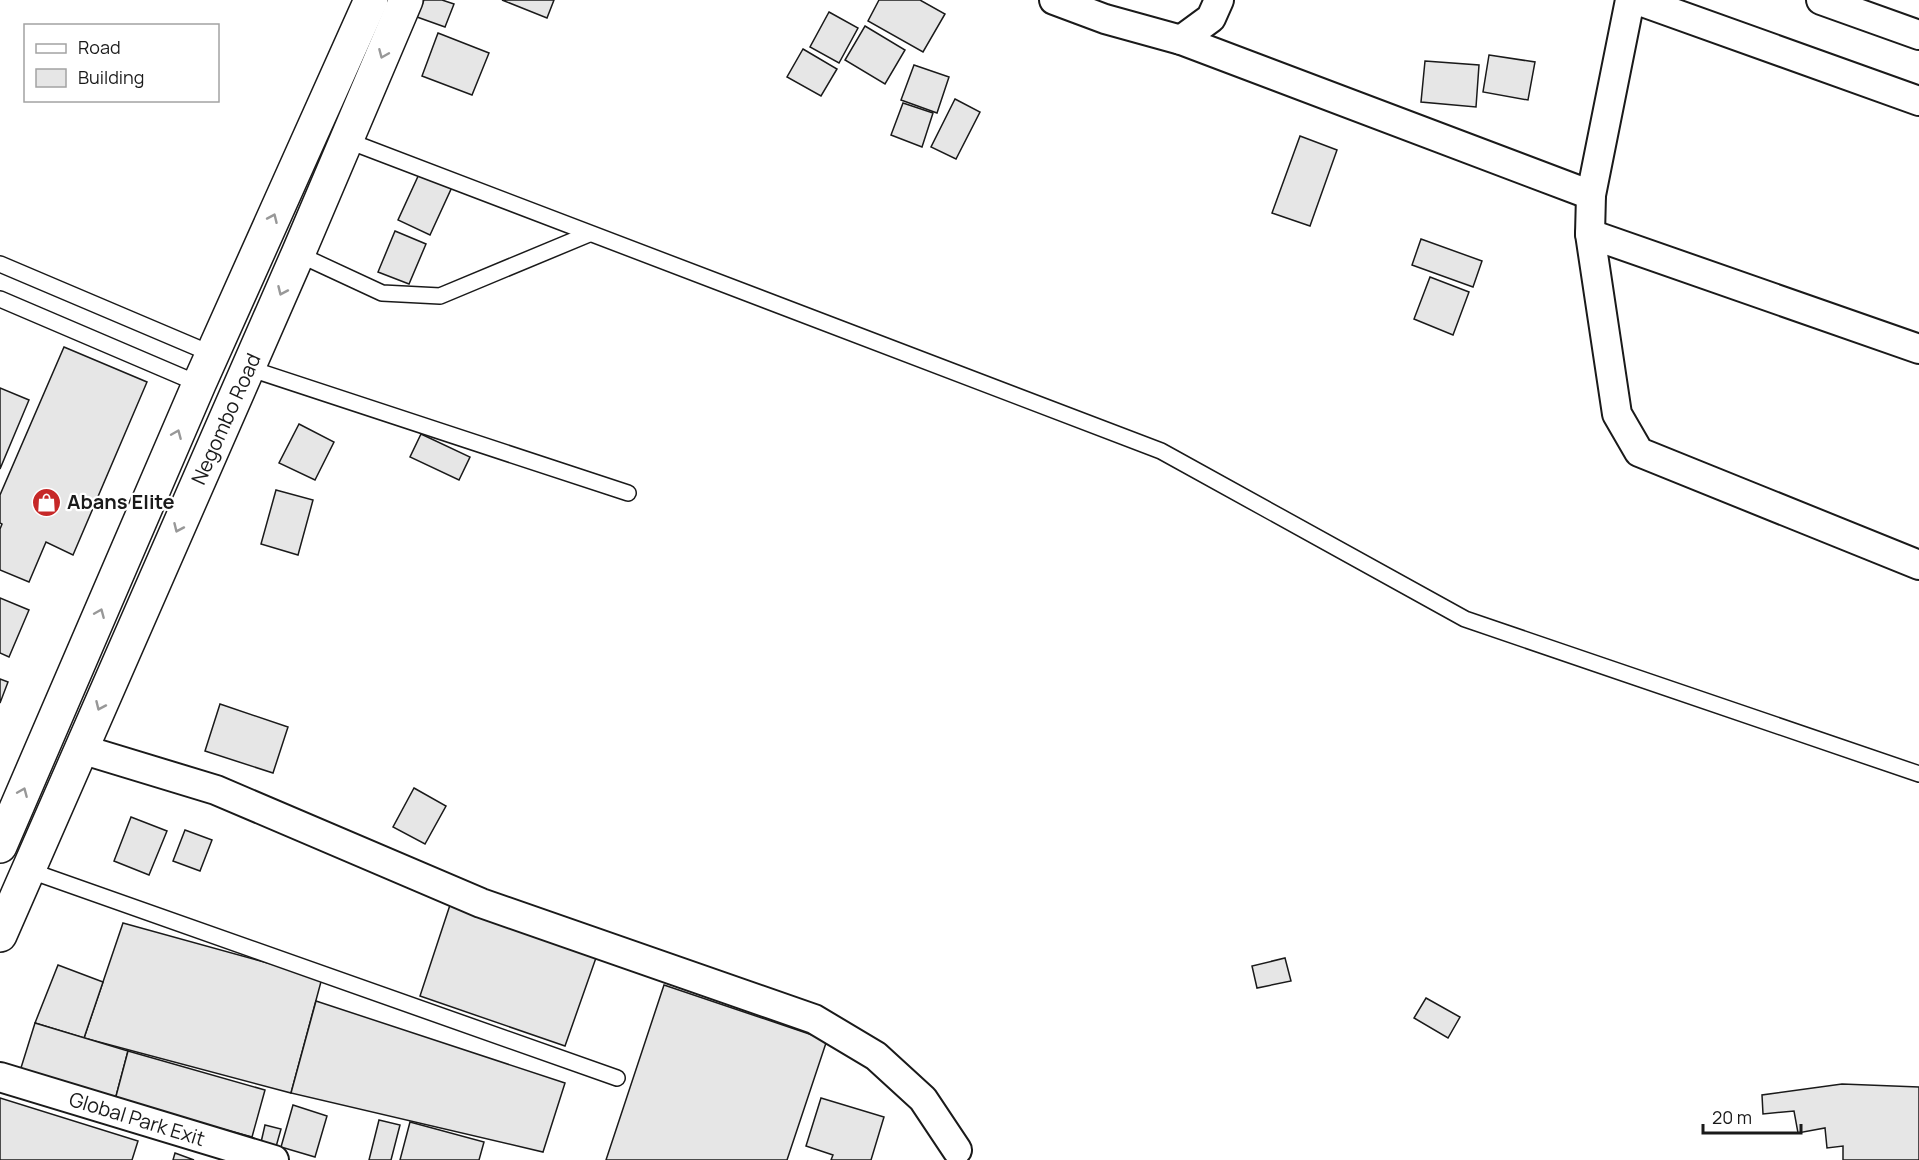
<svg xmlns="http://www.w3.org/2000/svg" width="1919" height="1160" viewBox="0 0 1919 1160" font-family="Manrope,sans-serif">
  <rect width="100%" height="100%" fill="#fff"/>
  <g fill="#e6e6e6" stroke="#1a1a1a" stroke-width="1.5">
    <path d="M424 0H442L454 4 445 27 417 17Z"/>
    <path d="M502 0H554L547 18Z"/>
    <path d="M879 0H920L945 14 923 52 868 21Z"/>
    <path d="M829 12 858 28 839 63 810 47Z"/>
    <path d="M865 26 905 50 885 84 845 60Z"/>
    <path d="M438 33 489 53 472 95 422 76Z"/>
    <path d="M803 49 837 69 821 96 787 77Z"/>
    <path d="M1489 55 1535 62 1528 100 1483 92Z"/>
    <path d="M1425 61 1479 65 1476 107 1421 102Z"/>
    <path d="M914 65 949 77 937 113 901 100Z"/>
    <path d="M955 99 980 112 956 159 931 147Z"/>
    <path d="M903 103 933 113 922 147 891 135Z"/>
    <path d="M1300 136 1337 150 1310 226 1272 213Z"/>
    <path d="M420 172 452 187 430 235 398 220Z"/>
    <path d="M395 231 426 244 409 284 378 272Z"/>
    <path d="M1421 239 1482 261 1473 287 1412 265Z"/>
    <path d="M1430 277 1469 292 1453 335 1414 319Z"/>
    <path d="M64 347 147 382 73 555 46 542 29 582 0 570V529L2 524 0 523V495Z"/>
    <path d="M0 388 29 400 0 469Z"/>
    <path d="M299 424 334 442 315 480 279 463Z"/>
    <path d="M421 434 470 457 459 480 410 457Z"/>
    <path d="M276 490 313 500 298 555 261 544Z"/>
    <path d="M0 598 29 610 9 657 0 653Z"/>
    <path d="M0 679 8 682 0 703Z"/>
    <path d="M220 704 288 727 273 773 205 751Z"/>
    <path d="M414 788 446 806 425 844 393 827Z"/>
    <path d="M131 817 167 831 149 875 114 861Z"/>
    <path d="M185 830 212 840 200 871 173 861Z"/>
    <path d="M450 905 597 955 565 1046 420 996Z"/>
    <path d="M123 923 322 978 291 1093 84 1038Z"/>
    <path d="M1285 958 1291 981 1257 988 1252 966Z"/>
    <path d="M58 965 103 982 84 1038 35 1023Z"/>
    <path d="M664 985 827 1040 787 1160H606Z"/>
    <path d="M1426 998 1460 1017 1448 1038 1414 1018Z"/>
    <path d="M316 1001 565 1083 543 1152 291 1093Z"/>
    <path d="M35 1023 128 1051 115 1100 20 1071Z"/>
    <path d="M128 1051 265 1090 252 1137 115 1100Z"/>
    <path d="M1842 1084 1919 1087V1160H1843V1146L1827 1148 1825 1128 1798 1133 1794 1111 1763 1114 1762 1095Z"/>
    <path d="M0 1098 138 1141 132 1160H0Z"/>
    <path d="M821 1098 884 1117 871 1160H831L833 1155 806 1146Z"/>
    <path d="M293 1105 327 1116 315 1157 281 1147Z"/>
    <path d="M379 1120 400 1125 391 1160H369Z"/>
    <path d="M410 1122 484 1142 479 1160H400Z"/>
    <path d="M265 1125 281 1129 274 1154 259 1151Z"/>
    <path d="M175 1153 194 1160H173Z"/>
  </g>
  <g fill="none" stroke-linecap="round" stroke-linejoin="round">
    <defs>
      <g id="service">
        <path d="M346 140 1161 451 1465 619 1919 774"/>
        <path d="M298 254 382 293 440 296 589 234"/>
        <path d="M0 264 212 354"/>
        <path d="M0 299 199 384"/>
        <path d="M248 368 628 493"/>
        <path d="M28 870 617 1078"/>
      </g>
      <g id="minor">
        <path d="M1054 0 1105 19 1181 40 1591 195"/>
        <path d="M1630 0 1591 195 1590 234 1617 414 1639 452 1919 565"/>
        <path d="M1637 0 1919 101"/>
        <path d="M1821 0 1919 35"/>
        <path d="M1181 40 1211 18 1219 0"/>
        <path d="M1590 234 1919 349"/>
        <path d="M81 749 216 790 481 903 814 1019 876 1056 923 1099 957 1150"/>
        <path d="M0 1077 274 1160"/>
      </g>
      <g id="trunk">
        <path d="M0 846 199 384 371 0"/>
        <path d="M0 935 298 254 406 0"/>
      </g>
    </defs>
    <use href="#service" stroke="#1a1a1a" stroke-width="18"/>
    <use href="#minor" stroke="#1a1a1a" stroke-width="32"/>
    <use href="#trunk" stroke="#1a1a1a" stroke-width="36"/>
    <use href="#service" stroke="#fff" stroke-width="15"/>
    <use href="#minor" stroke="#fff" stroke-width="28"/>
    <use href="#trunk" stroke="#fff" stroke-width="33"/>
  </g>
  <defs><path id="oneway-chevron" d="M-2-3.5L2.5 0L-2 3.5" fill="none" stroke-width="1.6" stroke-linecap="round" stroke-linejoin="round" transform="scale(1.5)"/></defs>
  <g stroke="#989898">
    <use href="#oneway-chevron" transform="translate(383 54) rotate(113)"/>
    <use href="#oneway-chevron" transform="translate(273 218) rotate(-66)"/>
    <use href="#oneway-chevron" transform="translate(282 291) rotate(114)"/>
    <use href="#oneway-chevron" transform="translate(177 434) rotate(-67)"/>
    <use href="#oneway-chevron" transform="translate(178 528) rotate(114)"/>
    <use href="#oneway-chevron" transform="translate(100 613) rotate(-67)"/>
    <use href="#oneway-chevron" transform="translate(100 706) rotate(114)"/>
    <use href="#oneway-chevron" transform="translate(23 792) rotate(-67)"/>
  </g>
  <defs>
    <symbol id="shop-disc" viewBox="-11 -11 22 22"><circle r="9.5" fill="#c62828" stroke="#fff"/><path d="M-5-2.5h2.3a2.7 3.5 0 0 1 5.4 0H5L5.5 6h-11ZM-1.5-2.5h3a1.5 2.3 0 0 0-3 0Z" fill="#fff"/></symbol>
  </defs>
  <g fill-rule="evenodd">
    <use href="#shop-disc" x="30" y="486" width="33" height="33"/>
  </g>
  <g text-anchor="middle" stroke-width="4.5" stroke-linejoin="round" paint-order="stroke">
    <g font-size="20" fill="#1a1a1a" stroke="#fff">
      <text transform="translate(226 419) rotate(-66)" y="7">Negombo Road</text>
      <text transform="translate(137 1119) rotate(17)" y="7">Global Park Exit</text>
    </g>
    <g font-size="20" font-weight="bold" fill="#1a1a1a" stroke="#fff" text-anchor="start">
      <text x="67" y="509">Abans Elite</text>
    </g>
  </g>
  <rect x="24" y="24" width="195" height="78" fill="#ffffff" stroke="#a3a3a3" stroke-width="1.5"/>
  <rect x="36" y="44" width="30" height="9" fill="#ffffff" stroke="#a3a3a3" stroke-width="1.5"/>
  <text x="78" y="54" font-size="18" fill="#1a1a1a">Road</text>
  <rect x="36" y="69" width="30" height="18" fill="#e6e6e6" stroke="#a3a3a3" stroke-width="1.5"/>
  <text x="78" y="84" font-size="18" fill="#1a1a1a">Building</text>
  <path d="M1703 1124v9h98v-9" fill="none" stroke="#1a1a1a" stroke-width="3"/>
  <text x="1712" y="1124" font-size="18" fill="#1a1a1a" stroke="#ffffff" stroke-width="4.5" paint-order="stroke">20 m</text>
</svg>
